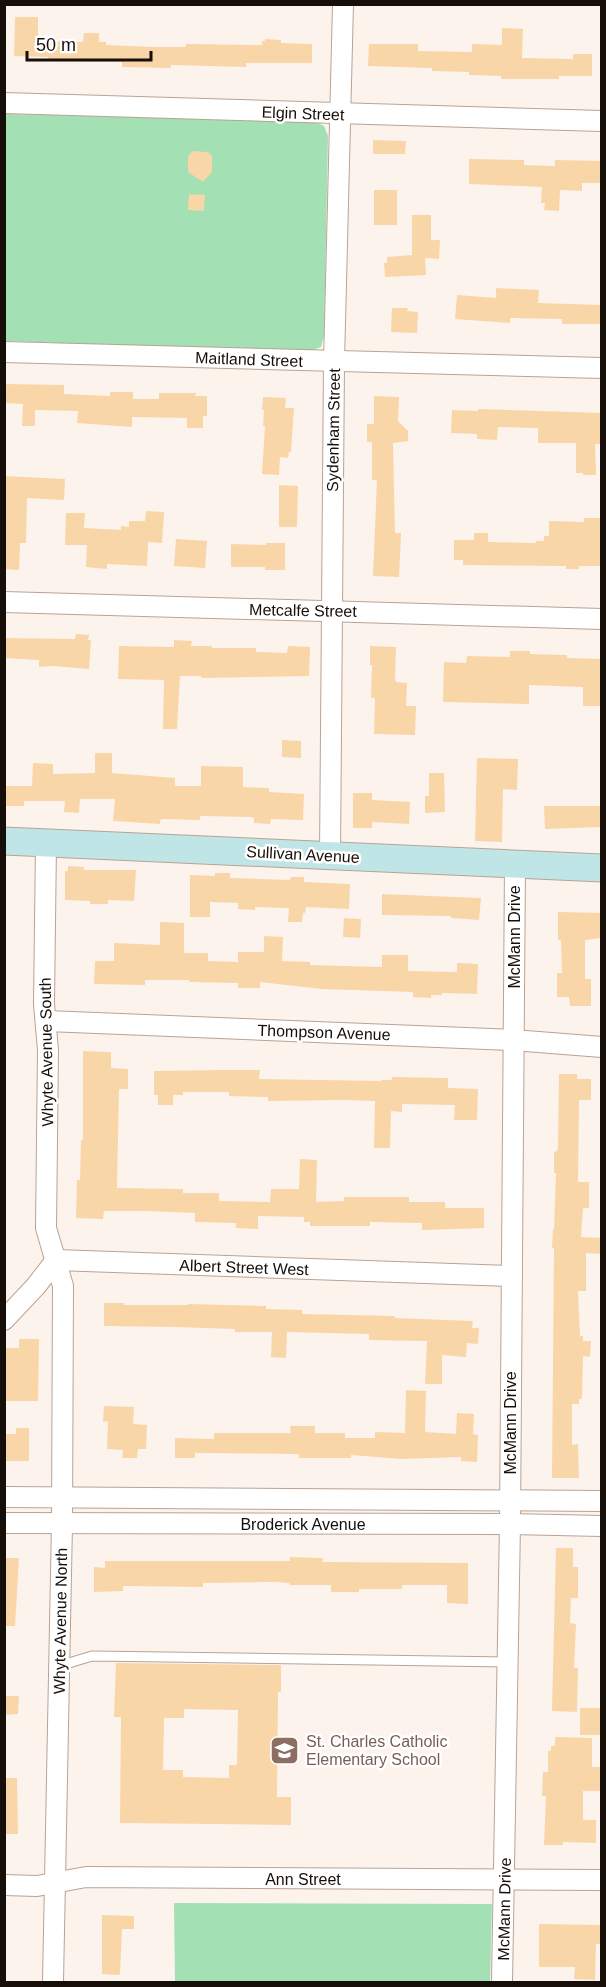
<svg xmlns="http://www.w3.org/2000/svg" width="606" height="1987" viewBox="0 0 606 1987" font-family="Arial,sans-serif">
  <rect width="100%" height="100%" fill="#fdf3ed"/>
  <g fill="#a3e0b3">
    <path d="M5 114 312 120 324 126 328 136 324 336 321 347 307 352 5 341Z"/>
    <path d="M174 1903 492 1904 490 1982H175Z"/>
  </g>
  <g fill="#f8d6a8" fill-rule="evenodd">
    <path d="M15 17H38V41L83 42 84 33H99V42H106V45L153 47H186V44L262 45V41H265V39L281 40V43L312 44V63H246V67L171 65V68L122 67V62L48 61V57L14 56Z"/>
    <path d="M502 28 523 29 522 58 573 59V54H592V76H559V79H501V76L469 75V72L432 71V68L368 66 369 44H418V51L472 52V44L502 45Z"/>
    <path d="M373 140 406 141 405 154H373Z"/>
    <path d="M192 151 208 152 212 156V172L203 182 188 172V157Z"/>
    <path d="M469 159 524 160V165L555 166V160L602 161V183H582V191L560 190 559 211 544 210 545 203H541L542 187 469 184Z"/>
    <rect x="374" y="190" width="23" height="35"/>
    <path d="M189 194 205 195 204 211 188 210Z"/>
    <path d="M412 215H431V240H440L439 259 425 258 426 275 385 277 384 263H387V257L412 255Z"/>
    <path d="M496 288 539 290 538 303 602 305V324H562V319L510 318V323L455 319 457 295 496 298Z"/>
    <path d="M392 308H408L407 311 418 312 417 333 391 332Z"/>
    <path d="M4 384 64 385V394L110 396V392H133V399H159V393H196L195 396H207V416H203V428H187V418L132 417V427L77 423 78 411 35 410V426H22L23 404 4 403Z"/>
    <path d="M374 396 399 397 398 421 408 431V441L393 443 395 533H401L399 577 373 576 377 480H372V442H367V424H374Z"/>
    <path d="M263 397 286 398 285 408H294L291 452H289L288 458 280 457 279 475 262 474 265 426H263L264 410H262Z"/>
    <path d="M478 409 602 413V444H595L596 475H583V473H576V443H538V428L498 427 497 440 477 439V434L451 433 452 410 478 411Z"/>
    <path d="M4 476 65 479 64 500 27 498 26 543H20L19 570 4 569Z"/>
    <path d="M279 485 298 486 297 527H279Z"/>
    <path d="M146 511 164 512 162 543 148 542 147 566 107 564V569L86 567 87 545H65L66 513H85L84 528 121 530V526L129 527V521H145Z"/>
    <path d="M584 518H602V566H579V569H566V566L463 565V560H454V540H474V533H488V542L536 543V541H544V536H549V521L584 522Z"/>
    <path d="M176 539 207 541 205 568 174 566Z"/>
    <path d="M266 543H285V570H265V567H231V544L266 545Z"/>
    <path d="M76 634 89 635 88 640H91L89 669 54 666 39 667V660L4 658V638L75 639Z"/>
    <path d="M174 640 192 641 191 646H212V648H256V652L287 653 288 646 310 647 309 676 201 678V676H180L177 729H163L164 680 118 679 119 646 174 647Z"/>
    <path d="M370 646 396 647 395 680 396 682 407 683 406 706H416L415 735 374 734 375 698H371L372 665H370Z"/>
    <path d="M510 651H530V654L567 655V658L602 659V706H583V687L529 685V704L443 702 444 662 466 663 467 656 510 657Z"/>
    <path d="M282 740 301 741V758L282 757Z"/>
    <path d="M95 753H112V773L175 778V786H201V766L243 767V787L269 788V792L304 794 303 820 271 819 270 824 254 823V818L251 817 200 816V820L163 819 160 820V824L113 821 115 799H80L79 813 64 812 65 801H24V806H5V786H32L33 763 53 764V774L95 773Z"/>
    <path d="M477 758 518 759 517 790 503 789 502 842 475 841Z"/>
    <path d="M429 773H444L445 812 425 813V796H429Z"/>
    <path d="M353 793H372V800L410 802 409 824 372 822V828H353Z"/>
    <path d="M544 806H602V827L545 829Z"/>
    <path d="M68 866 84 867V870H136L134 901 108 900V904H90V901L65 900V871H68Z"/>
    <path d="M215 873H230V878L290 880 291 877H304V882L350 884 349 909 306 907 305 913H303L302 922H288L289 908 255 907V910L238 909V903L210 902V917H190V875L215 876Z"/>
    <path d="M382 894 481 898 479 920 451 918V916L382 915Z"/>
    <path d="M558 912 602 913V938L585 940V979H591V1006H570L569 997H557V973H562L561 940H558Z"/>
    <path d="M344 918 361 919 360 938 343 937Z"/>
    <path d="M160 922 184 923V953H208V961L238 962V952H264V936L283 937 282 961 310 962V965L382 967V955H408V971L457 972V963L478 964 477 994 442 993V995H431V998L413 997V992L321 989 260 982V988H238V983L189 982V980H145V985L94 984 95 961H114V943L160 945Z"/>
    <path d="M83 1051 111 1052V1068L128 1069V1089H119L117 1188 183 1189V1193H219V1201L270 1202 271 1189H299L300 1159 317 1160 316 1202 344 1201V1197H409V1202H445V1208H484V1228L422 1230V1223L370 1222V1226H310V1222H304V1217L258 1216V1229L236 1228V1223L195 1222V1213L145 1211H104L103 1219 76 1218 77 1180H80L81 1140H83Z"/>
    <path d="M225 1070H260L259 1079 381 1081V1080H392V1077L448 1078V1088L478 1089 477 1120H454L455 1105 402 1104V1112L391 1111 390 1148H374L375 1101 343 1100 268 1101V1097L229 1096V1092H183V1095H173V1105H158V1095H154V1071Z"/>
    <path d="M559 1074H577V1079H591V1100H579L578 1182H589V1208H583L581 1237 602 1238V1254L586 1253V1291H578L580 1336H583V1341H591L590 1357 583 1356 582 1399H579V1404H572V1445L578 1444 579 1478H552L554 1248H552L553 1229H554L556 1173H554V1152L557 1151 558 1146Z"/>
    <path d="M104 1303H124V1305H188V1304L266 1306V1309L302 1310V1314L395 1316V1318L473 1321 472 1328H479L478 1344 467 1343 466 1357 442 1355V1384H425L427 1341 369 1340V1334L287 1332 286 1358 271 1357 272 1332H235V1329L175 1327 104 1326Z"/>
    <path d="M19 1339H39L38 1401H4V1348H19Z"/>
    <path d="M406 1390 426 1391 425 1432 456 1434 457 1413 474 1414 473 1434 478 1435 477 1462 461 1461V1457L401 1459 351 1455V1458H299V1454L195 1453V1458H175V1438L214 1439V1433H291L290 1426H315V1433H345V1438H375V1432L405 1433Z"/>
    <path d="M104 1406 134 1407 133 1424 147 1425 146 1449H138L137 1458H122L123 1450 107 1449 108 1421 103 1422Z"/>
    <path d="M16 1428H29V1461H4V1434H16Z"/>
    <path d="M556 1548H573V1567H578V1598H571L570 1623 576 1624 574 1668H578L577 1712 552 1711Z"/>
    <path d="M290 1557 323 1558 322 1562 468 1563V1604L447 1603V1585H402V1589H359V1592H331V1585H290L289 1583 274 1582 203 1583V1587L123 1586V1591L94 1592V1567L105 1568V1561H290Z"/>
    <path d="M4 1558H19L15 1626H4Z"/>
    <path d="M116 1663 281 1665V1692H278L277 1797H291V1825L120 1823 121 1717H114ZM184 1709 238 1710 237 1765H229V1778L183 1777V1770H163L164 1718H184Z"/>
    <path d="M4 1696H19L18 1714 4 1715Z"/>
    <rect x="580" y="1708" width="22" height="27"/>
    <path d="M555 1737 592 1738V1767H602V1791H583V1820H596V1843L563 1842V1845H544L546 1796H542L543 1772H548V1751H551V1746H555Z"/>
    <path d="M4 1778H17L18 1834H4Z"/>
    <path d="M102 1915 134 1916V1929H122L120 1974 118 1975 102 1974Z"/>
    <path d="M539 1924 602 1925V1944H596L595 1980 574 1979 575 1967H539Z"/>
  </g>
  <g fill="none" stroke-linecap="round" stroke-linejoin="round">
    <defs>
      <path id="lane" d="M59 1666 92 1656 508 1662"/>
      <g id="street">
        <path d="M4 103 602 121"/>
        <path d="M4 352 602 368"/>
        <path d="M4 602 602 619"/>
        <path d="M46 843 44 1004 48 1050 46 1228 63 1286 62 1523 53 1982"/>
        <path d="M330 856 334 362 343 4"/>
        <path d="M47 1021 513 1040 602 1047"/>
        <path d="M56 1260 512 1276"/>
        <path d="M4 1320 36 1286 56 1260"/>
        <path d="M4 1497 602 1501"/>
        <path d="M4 1523 510 1524 602 1526"/>
        <path d="M4 1885 37 1886 86 1877 602 1880"/>
        <path d="M502 1982 510 1524 515 864"/>
      </g>
      <path id="secondary" d="M4 841 602 868"/>
    </defs>
    <use href="#lane" stroke="#b9a393" stroke-width="11"/>
    <use href="#street" stroke="#b9a393" stroke-width="22"/>
    <use href="#secondary" stroke="#b9a393" stroke-width="29"/>
    <use href="#lane" stroke="#fff" stroke-width="9"/>
    <use href="#street" stroke="#fff" stroke-width="20"/>
    <use href="#secondary" stroke="#bfe5e6" stroke-width="27"/>
  </g>
  <defs>
    <symbol id="school-square" viewBox="-11 -11 22 22"><rect x="-9" y="-9" width="18" height="18" rx="4" fill="#8d6e63" stroke="#fff"/><path d="M0-5L7-2L0 1L-7-2ZM-4 1L0 2.5L4 1V4Q0 6-4 4Z" fill="#fff"/></symbol>
  </defs>
  <g fill-rule="evenodd">
    <use href="#school-square" x="268" y="1734" width="33" height="33"/>
  </g>
  <g text-anchor="middle" stroke-width="5" stroke-linejoin="round" paint-order="stroke">
    <g font-size="16" fill="#160e08" stroke="#fff">
      <text transform="translate(303 113) rotate(2)" y="6">Elgin Street</text>
      <text transform="translate(249 359) rotate(2)" y="6">Maitland Street</text>
      <text transform="translate(333 430) rotate(-89)" y="6">Sydenham Street</text>
      <text transform="translate(303 610) rotate(1)" y="6">Metcalfe Street</text>
      <text transform="translate(303 854) rotate(3)" y="6">Sullivan Avenue</text>
      <text transform="translate(514 937) rotate(-90)" y="6">McMann Drive</text>
      <text transform="translate(324 1032) rotate(2)" y="6">Thompson Avenue</text>
      <text transform="translate(46 1052) rotate(-91)" y="6">Whyte Avenue South</text>
      <text transform="translate(244 1267) rotate(2)" y="6">Albert Street West</text>
      <text transform="translate(510 1423) rotate(-90)" y="6">McMann Drive</text>
      <text x="303" y="1530">Broderick Avenue</text>
      <text transform="translate(60 1621) rotate(-89)" y="6">Whyte Avenue North</text>
      <text x="303" y="1885">Ann Street</text>
      <text transform="translate(504 1909) rotate(-89)" y="6">McMann Drive</text>
    </g>
    <g font-size="16" fill="#785e54" stroke="#fff" text-anchor="start">
      <text x="306" y="1747">St. Charles Catholic<tspan x="306" dy="18">Elementary School</tspan></text>
    </g>
  </g>
  <rect width="606" height="1987" fill="none" stroke="#160e08" stroke-width="12"/>
  <path d="M27 51v9h124v-9" fill="none" stroke="#160e08" stroke-width="3"/>
  <text x="36" y="51" font-size="18" fill="#160e08" stroke="#ffffff" stroke-width="4.5" paint-order="stroke">50 m</text>
</svg>
